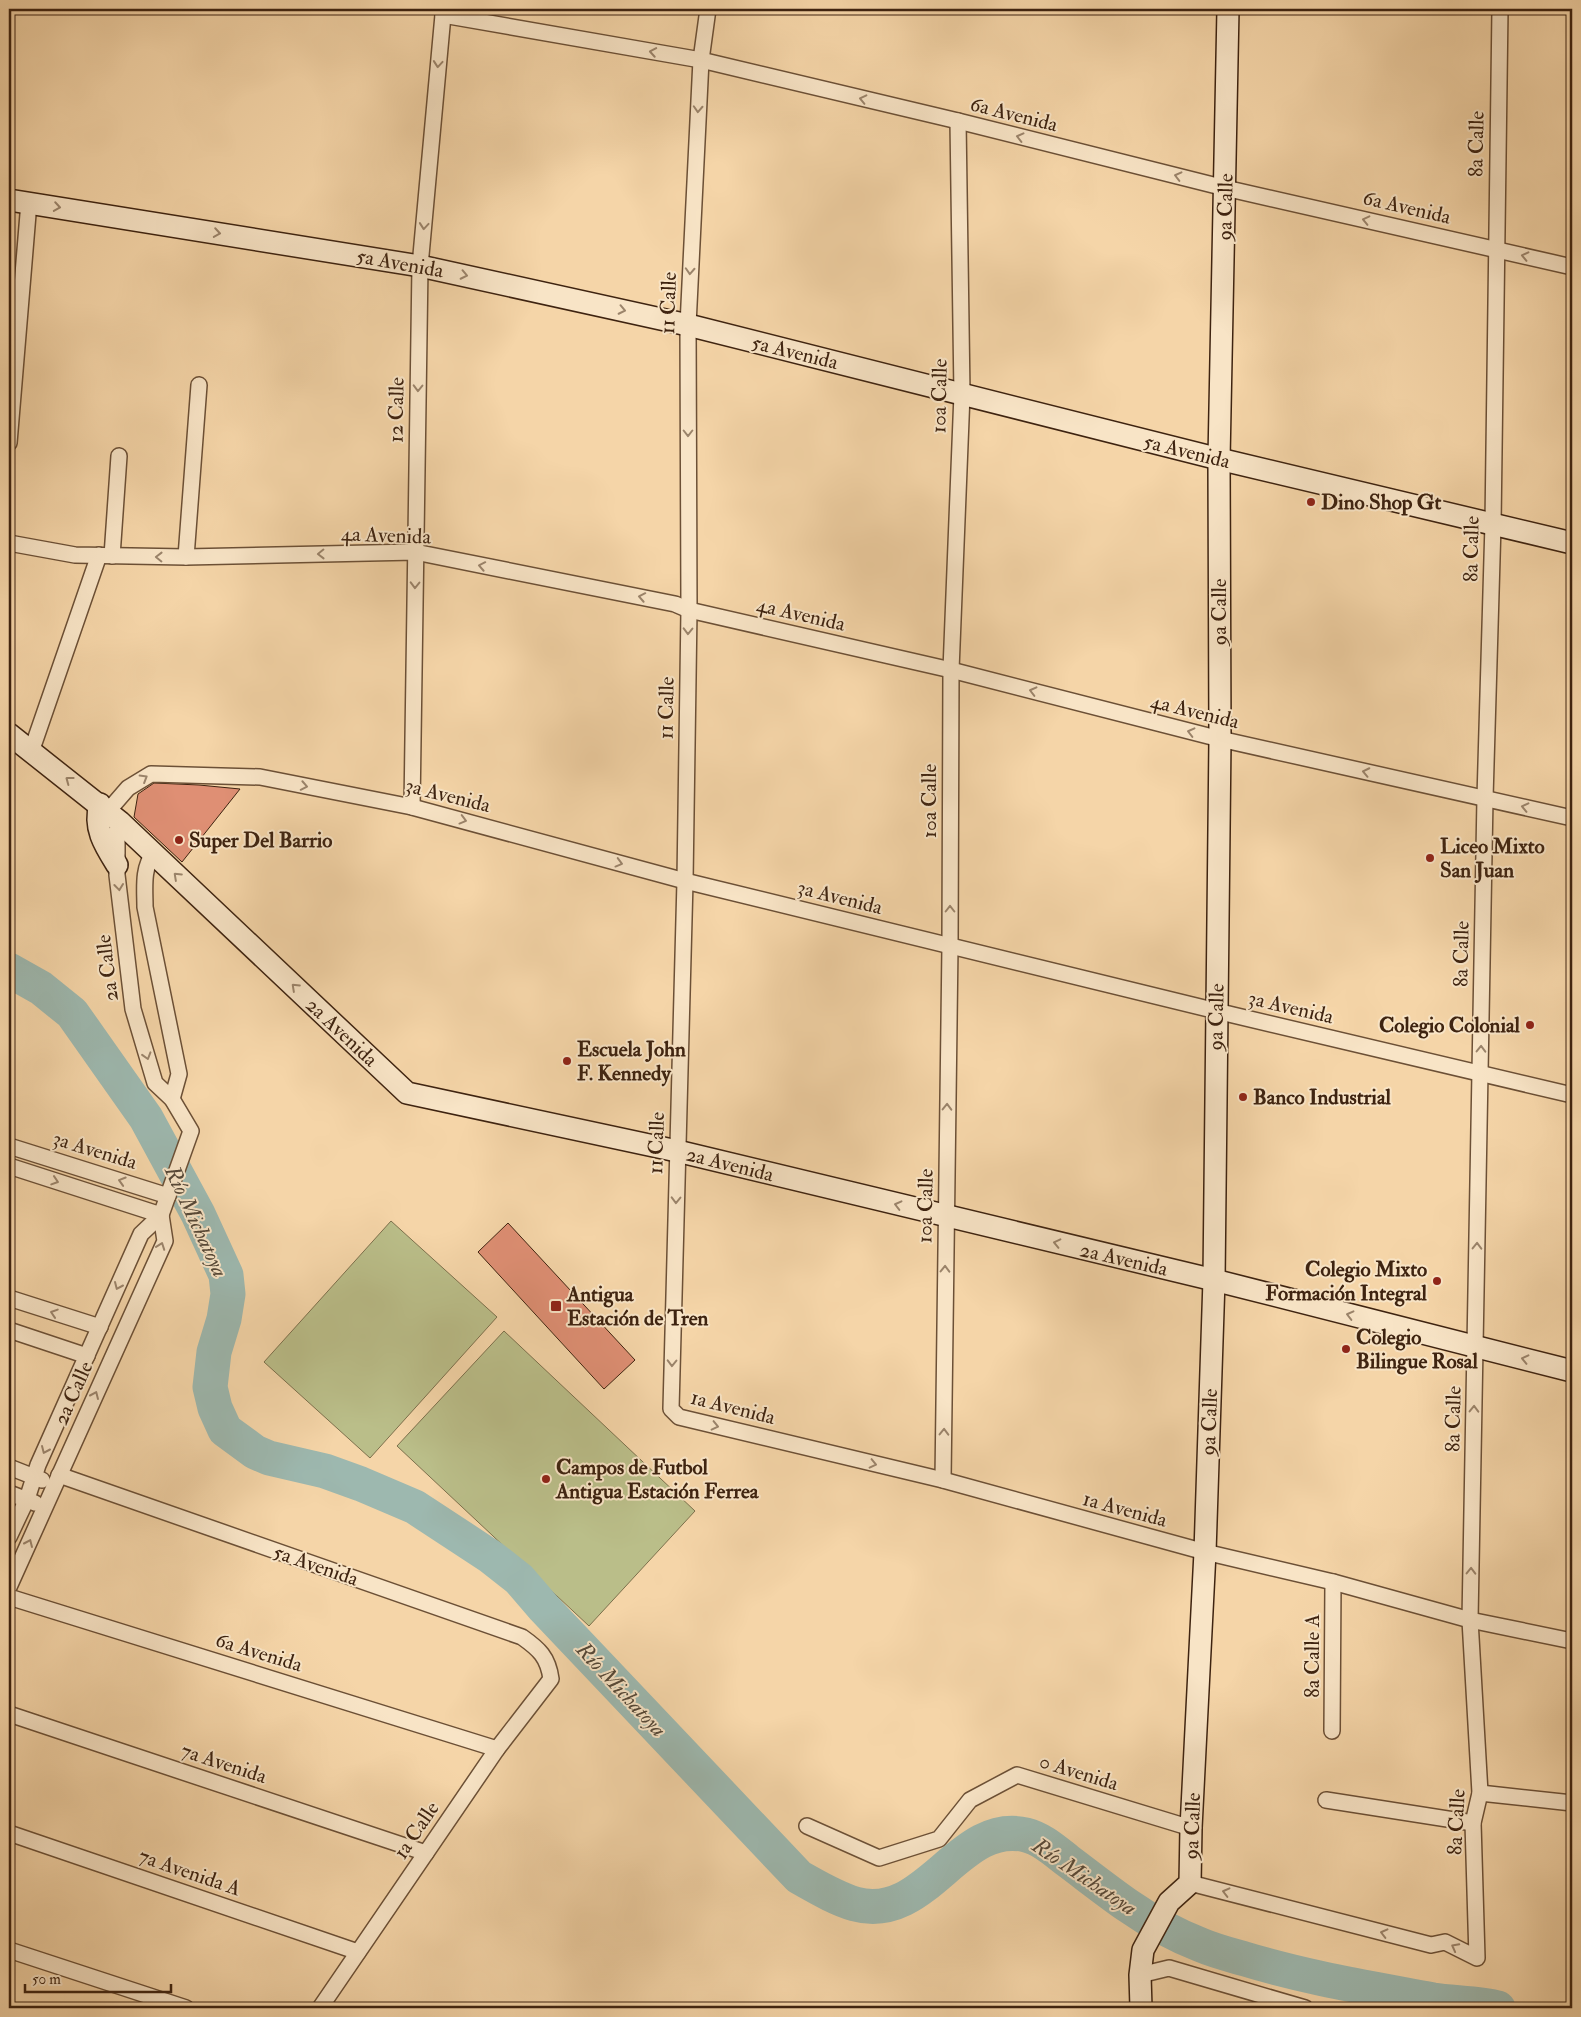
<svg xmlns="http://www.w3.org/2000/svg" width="1581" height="2017" viewBox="0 0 1581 2017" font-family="'IM FELL Double Pica',serif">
  <rect width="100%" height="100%" fill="#f5d5a8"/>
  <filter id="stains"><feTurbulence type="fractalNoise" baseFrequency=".004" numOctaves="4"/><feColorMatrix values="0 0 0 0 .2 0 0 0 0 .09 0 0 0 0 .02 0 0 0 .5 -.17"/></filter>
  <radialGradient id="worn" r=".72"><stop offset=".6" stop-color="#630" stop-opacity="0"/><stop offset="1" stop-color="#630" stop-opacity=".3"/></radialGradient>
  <g fill="#babe89" stroke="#7c704c">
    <path d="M391 1221 497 1317 370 1458 264 1362Z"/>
    <path d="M504 1331 695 1511 589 1626 397 1446Z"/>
  </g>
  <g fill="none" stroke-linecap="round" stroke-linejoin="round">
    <path stroke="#9db8af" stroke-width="35" d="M9 970 41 988 72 1013 146 1118 198 1214 226 1275 228 1294 224 1319 214 1352 210 1387 215 1408 225 1430 255 1452 269 1458 325 1471 361 1484 415 1507 491 1557 519 1579 544 1608 799 1877C817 1887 835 1898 855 1904 927 1924 958 1819 1026 1835 1042 1839 1055 1851 1068 1861 1088 1876 1107 1891 1127 1905 1150 1921 1175 1935 1201 1945 1215 1951 1231 1955 1245 1959 1307 1978 1370 1988 1433 2000 1453 2003 1481 2003 1498 2008"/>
  </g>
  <g fill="#df8f74" stroke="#3e2310">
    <path d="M154 783 199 785 240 789 182 862 134 817 138 794Z"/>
    <path d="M508 1223 635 1360 604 1389 478 1252Z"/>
  </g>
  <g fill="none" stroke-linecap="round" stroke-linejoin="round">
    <defs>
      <g id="street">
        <path d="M708 9 701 60 688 325 689 610 685 881 671 1409 679 1417 943 1480 1205 1552 1333 1582 1470 1620 1572 1641"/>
        <path d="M443 15 701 60 958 121 1225 188 1572 267"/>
        <path d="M9 443 29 202"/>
        <path d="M9 543 75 555 186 557 415 552 675 604 689 610 951 670 1220 739 1572 818"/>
        <path d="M112 556 119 456"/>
        <path d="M186 557 199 385"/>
        <path d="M31 752 99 555"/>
        <path d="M412 807 420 266 443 15"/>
        <path d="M108 811 128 788 151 774 260 777 412 807 685 881 1233 1015 1572 1095"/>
        <path d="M154 853C142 868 145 889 145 907L179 1074 172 1099"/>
        <path d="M9 1146 168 1196"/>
        <path d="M9 1166 161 1215"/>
        <path d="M9 1298 100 1327"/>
        <path d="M9 1330 87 1356"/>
        <path d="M9 1467 42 1480"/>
        <path d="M59 1475 522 1637C539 1649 548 1657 551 1679L497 1749 320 2008"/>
        <path d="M943 1480 950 946 951 670 962 394 958 121"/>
        <path d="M9 1493 35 1503"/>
        <path d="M9 1537 27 1499 38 1465 141 1234 161 1215 191 1131 172 1099 155 1083 133 1009 117 875V831L120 822"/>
        <path d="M9 1587 165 1241 161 1215"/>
        <path d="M9 1597 497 1749"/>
        <path d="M9 1714 426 1853"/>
        <path d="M1332 1731 1333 1582"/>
        <path d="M1480 1793 1572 1803"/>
        <path d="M1326 1800 1473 1823"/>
        <path d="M807 1826 879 1858 939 1839 970 1800 1017 1775 1191 1828"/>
        <path d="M9 1833 358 1952"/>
        <path d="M1190 1883 1431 1945 1445 1942 1477 1958 1473 1823 1480 1793 1470 1620 1485 798 1493 524 1500 9"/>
        <path d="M9 1950 186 2008"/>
        <path d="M1140 1975 1169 1968 1305 2008"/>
      </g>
      <g id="secondary">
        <path d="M9 200 420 266 688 325 1219 459 1572 543"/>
        <path d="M9 734 120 822 407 1093 677 1151 1214 1280 1572 1371"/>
        <path d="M100 804C93 828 105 846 117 865"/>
        <path d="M1141 2008 1140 1975 1143 1950 1169 1902 1190 1883 1191 1828 1205 1552 1214 1280 1220 739 1219 459 1228 9"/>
      </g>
    </defs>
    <use href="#street" stroke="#6c5036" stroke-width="18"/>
    <use href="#secondary" stroke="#3e2310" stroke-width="24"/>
    <use href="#street" stroke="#f8e4c6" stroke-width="15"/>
    <use href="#secondary" stroke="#f8e4c6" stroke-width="21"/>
  </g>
  <defs><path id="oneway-chevron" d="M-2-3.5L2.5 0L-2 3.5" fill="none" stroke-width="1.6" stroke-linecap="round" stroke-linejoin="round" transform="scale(1.25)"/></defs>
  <g stroke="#9b846b">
    <use href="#oneway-chevron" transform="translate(653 52) rotate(-170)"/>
    <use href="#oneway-chevron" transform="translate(438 64) rotate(95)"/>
    <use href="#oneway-chevron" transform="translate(863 99) rotate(-167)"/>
    <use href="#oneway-chevron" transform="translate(698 109) rotate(93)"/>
    <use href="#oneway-chevron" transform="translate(1020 137) rotate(-166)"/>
    <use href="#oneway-chevron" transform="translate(1178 176) rotate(-166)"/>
    <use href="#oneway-chevron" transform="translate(57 207) rotate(9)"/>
    <use href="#oneway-chevron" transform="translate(1366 220) rotate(-167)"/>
    <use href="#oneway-chevron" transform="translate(424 226) rotate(95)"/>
    <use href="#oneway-chevron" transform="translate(217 233) rotate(9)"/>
    <use href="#oneway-chevron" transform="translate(1525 256) rotate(-167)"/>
    <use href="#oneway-chevron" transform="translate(690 271) rotate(93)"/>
    <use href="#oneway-chevron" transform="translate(464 275) rotate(12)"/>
    <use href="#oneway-chevron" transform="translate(622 310) rotate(12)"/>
    <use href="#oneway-chevron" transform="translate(418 388) rotate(91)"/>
    <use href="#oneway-chevron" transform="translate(688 433) rotate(90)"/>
    <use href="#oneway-chevron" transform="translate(321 554) rotate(179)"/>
    <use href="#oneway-chevron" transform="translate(159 557) rotate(-179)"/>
    <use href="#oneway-chevron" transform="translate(482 566) rotate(-169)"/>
    <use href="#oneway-chevron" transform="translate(415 585) rotate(91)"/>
    <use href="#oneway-chevron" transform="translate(642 597) rotate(-169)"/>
    <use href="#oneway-chevron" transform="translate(688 631) rotate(91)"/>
    <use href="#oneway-chevron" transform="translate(1033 691) rotate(-166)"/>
    <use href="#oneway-chevron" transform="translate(1191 732) rotate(-166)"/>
    <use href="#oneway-chevron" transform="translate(1366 772) rotate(-168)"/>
    <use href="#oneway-chevron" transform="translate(144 778) rotate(-31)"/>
    <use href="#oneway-chevron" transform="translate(69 780) rotate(-143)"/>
    <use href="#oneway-chevron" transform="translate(304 786) rotate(11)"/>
    <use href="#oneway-chevron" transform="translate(1525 807) rotate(-167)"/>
    <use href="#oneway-chevron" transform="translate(463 820) rotate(15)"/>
    <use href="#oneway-chevron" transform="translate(619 863) rotate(15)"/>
    <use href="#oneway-chevron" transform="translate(177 876) rotate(-137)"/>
    <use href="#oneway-chevron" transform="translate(119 887) rotate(83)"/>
    <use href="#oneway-chevron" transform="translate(950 909) rotate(-90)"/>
    <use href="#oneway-chevron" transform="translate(295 987) rotate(-137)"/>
    <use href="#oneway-chevron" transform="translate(1481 1049) rotate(-89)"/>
    <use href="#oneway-chevron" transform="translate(147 1056) rotate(73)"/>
    <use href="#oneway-chevron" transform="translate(947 1107) rotate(-89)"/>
    <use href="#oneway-chevron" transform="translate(55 1181) rotate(18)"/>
    <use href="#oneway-chevron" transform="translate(122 1181) rotate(-163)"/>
    <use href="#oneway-chevron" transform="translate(676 1200) rotate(91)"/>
    <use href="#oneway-chevron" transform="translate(898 1205) rotate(-166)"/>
    <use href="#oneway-chevron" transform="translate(1057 1243) rotate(-167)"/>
    <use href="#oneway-chevron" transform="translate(161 1246) rotate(-70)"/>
    <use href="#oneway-chevron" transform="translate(1477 1246) rotate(-89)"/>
    <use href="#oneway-chevron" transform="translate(945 1269) rotate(-89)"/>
    <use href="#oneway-chevron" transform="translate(118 1286) rotate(114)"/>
    <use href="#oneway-chevron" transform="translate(54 1313) rotate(-162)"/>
    <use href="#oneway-chevron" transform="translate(1350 1315) rotate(-166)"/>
    <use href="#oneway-chevron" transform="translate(1525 1359) rotate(-167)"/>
    <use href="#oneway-chevron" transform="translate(672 1363) rotate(91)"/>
    <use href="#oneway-chevron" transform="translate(95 1395) rotate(-66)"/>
    <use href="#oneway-chevron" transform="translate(1474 1409) rotate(-89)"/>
    <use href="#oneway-chevron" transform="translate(715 1426) rotate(13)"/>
    <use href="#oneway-chevron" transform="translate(944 1432) rotate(-89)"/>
    <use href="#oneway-chevron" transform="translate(45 1450) rotate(114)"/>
    <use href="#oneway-chevron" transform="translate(873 1464) rotate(13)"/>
    <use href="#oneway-chevron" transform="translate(29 1543) rotate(-66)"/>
    <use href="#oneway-chevron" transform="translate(1471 1571) rotate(-89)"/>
    <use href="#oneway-chevron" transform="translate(1226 1892) rotate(-166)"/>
    <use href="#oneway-chevron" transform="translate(1384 1933) rotate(-166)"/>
    <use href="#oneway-chevron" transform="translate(1455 1947) rotate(-152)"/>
  </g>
  <g fill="#8f2418" stroke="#f8e4c6" stroke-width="2">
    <circle cx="1311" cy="502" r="5"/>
    <circle cx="179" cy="840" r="5"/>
    <circle cx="1430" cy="858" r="5"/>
    <circle cx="1530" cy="1025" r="5"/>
    <circle cx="567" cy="1061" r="5"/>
    <circle cx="1243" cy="1097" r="5"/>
    <circle cx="1437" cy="1281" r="5"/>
    <rect x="550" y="1300" width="12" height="12" rx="2.5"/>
    <circle cx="1346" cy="1349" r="5"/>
    <circle cx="546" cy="1479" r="5"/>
  </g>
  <g text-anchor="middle" stroke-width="4" stroke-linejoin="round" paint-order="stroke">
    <g font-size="21" fill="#3e2310" stroke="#f8e4c6">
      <text transform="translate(1014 114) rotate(14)" y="7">6a Avenida</text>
      <text transform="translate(1476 144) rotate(-89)" y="7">8a Calle</text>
      <text transform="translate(1225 207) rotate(-89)" y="7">9a Calle</text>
      <text transform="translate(1407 207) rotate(13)" y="7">6a Avenida</text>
      <text transform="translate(400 263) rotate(10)" y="7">5a Avenida</text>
      <text transform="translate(668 303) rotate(-88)" y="7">11 Calle</text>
      <text transform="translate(795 352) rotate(14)" y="7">5a Avenida</text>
      <text transform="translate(939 396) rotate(-89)" y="7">10a Calle</text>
      <text transform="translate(396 410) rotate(-89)" y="7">12 Calle</text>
      <text transform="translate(1187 451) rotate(14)" y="7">5a Avenida</text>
      <text transform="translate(386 535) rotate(2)" y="7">4a Avenida</text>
      <text transform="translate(1471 549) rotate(-89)" y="7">8a Calle</text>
      <text transform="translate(1219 612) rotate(-90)" y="7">9a Calle</text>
      <text transform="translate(801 614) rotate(13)" y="7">4a Avenida</text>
      <text transform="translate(666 708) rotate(-89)" y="7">11 Calle</text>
      <text transform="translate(1195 711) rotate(14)" y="7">4a Avenida</text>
      <text transform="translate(448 795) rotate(14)" y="7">3a Avenida</text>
      <text transform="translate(929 801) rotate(-90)" y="7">10a Calle</text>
      <text transform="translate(840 897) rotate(14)" y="7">3a Avenida</text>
      <text transform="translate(1461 954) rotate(-89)" y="7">8a Calle</text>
      <text transform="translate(107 968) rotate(-97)" y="7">2a Calle</text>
      <text transform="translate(1291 1007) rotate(13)" y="7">3a Avenida</text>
      <text transform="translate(1216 1017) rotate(-89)" y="7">9a Calle</text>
      <text transform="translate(342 1032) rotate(43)" y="7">2a Avenida</text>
      <text transform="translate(656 1143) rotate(-88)" y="7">11 Calle</text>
      <text transform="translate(95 1150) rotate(17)" y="7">3a Avenida</text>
      <text transform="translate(730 1164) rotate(14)" y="7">2a Avenida</text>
      <text transform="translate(925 1206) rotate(-89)" y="7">10a Calle</text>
      <text transform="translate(1124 1259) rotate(13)" y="7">2a Avenida</text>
      <text transform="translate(73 1393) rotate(-66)" y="7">2a Calle</text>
      <text transform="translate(733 1407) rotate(14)" y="7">1a Avenida</text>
      <text transform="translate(1453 1419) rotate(-89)" y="7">8a Calle</text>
      <text transform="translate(1209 1422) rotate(-88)" y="7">9a Calle</text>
      <text transform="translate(1125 1509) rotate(15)" y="7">1a Avenida</text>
      <text transform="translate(316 1565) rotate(19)" y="7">5a Avenida</text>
      <text transform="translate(259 1652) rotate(17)" y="7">6a Avenida</text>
      <text transform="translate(1312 1656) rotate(-90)" y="7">8a Calle A</text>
      <text transform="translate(224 1763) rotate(18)" y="7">7a Avenida</text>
      <text transform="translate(1079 1772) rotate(17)" y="7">0 Avenida</text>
      <text transform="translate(1456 1822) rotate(-87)" y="7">8a Calle</text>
      <text transform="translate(1192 1826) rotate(-88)" y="7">9a Calle</text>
      <text transform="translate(416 1830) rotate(-56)" y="7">1a Calle</text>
      <text transform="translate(190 1872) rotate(19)" y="7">7a Avenida A</text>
    </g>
    <g font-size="21" font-weight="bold" fill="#3e2310" stroke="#f8e4c6" text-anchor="start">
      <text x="1321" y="509">Dino Shop Gt</text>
      <text x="189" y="847">Super Del Barrio</text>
      <text x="1440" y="853">Liceo Mixto<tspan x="1440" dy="24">San Juan</tspan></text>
      <text x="1520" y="1032" text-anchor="end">Colegio Colonial</text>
      <text x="577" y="1056">Escuela John<tspan x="577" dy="24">F. Kennedy</tspan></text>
      <text x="1253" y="1104">Banco Industrial</text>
      <text x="1427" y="1276" text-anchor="end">Colegio Mixto<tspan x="1427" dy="24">Formación Integral</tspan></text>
      <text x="567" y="1301">Antigua<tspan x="567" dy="24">Estación de Tren</tspan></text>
      <text x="1356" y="1344">Colegio<tspan x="1356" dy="24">Bilingue Rosal</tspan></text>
      <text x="556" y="1474">Campos de Futbol<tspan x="556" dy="24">Antigua Estación Ferrea</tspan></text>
    </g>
    <g font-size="22" font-style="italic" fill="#564838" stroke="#f8e4c6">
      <text transform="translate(197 1221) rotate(65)" y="8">Río Michatoya</text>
      <text transform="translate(622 1689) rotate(47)" y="8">Río Michatoya</text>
      <text transform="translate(1085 1876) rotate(34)" y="8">Río Michatoya</text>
    </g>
  </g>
  <rect width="1581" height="2017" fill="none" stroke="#f5d5a8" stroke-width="30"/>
  <rect x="10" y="10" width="1561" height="1997" fill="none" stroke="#3e2310" stroke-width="2.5"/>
  <rect x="15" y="15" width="1551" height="1987" fill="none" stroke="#3e2310"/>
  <path d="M25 1984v8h146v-8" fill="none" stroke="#3e2310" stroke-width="2.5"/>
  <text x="32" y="1984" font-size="15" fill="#3e2310" stroke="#f8e4c6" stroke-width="4" paint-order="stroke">50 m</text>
  <rect width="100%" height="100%" filter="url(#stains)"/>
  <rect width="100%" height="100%" fill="url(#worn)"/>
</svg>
